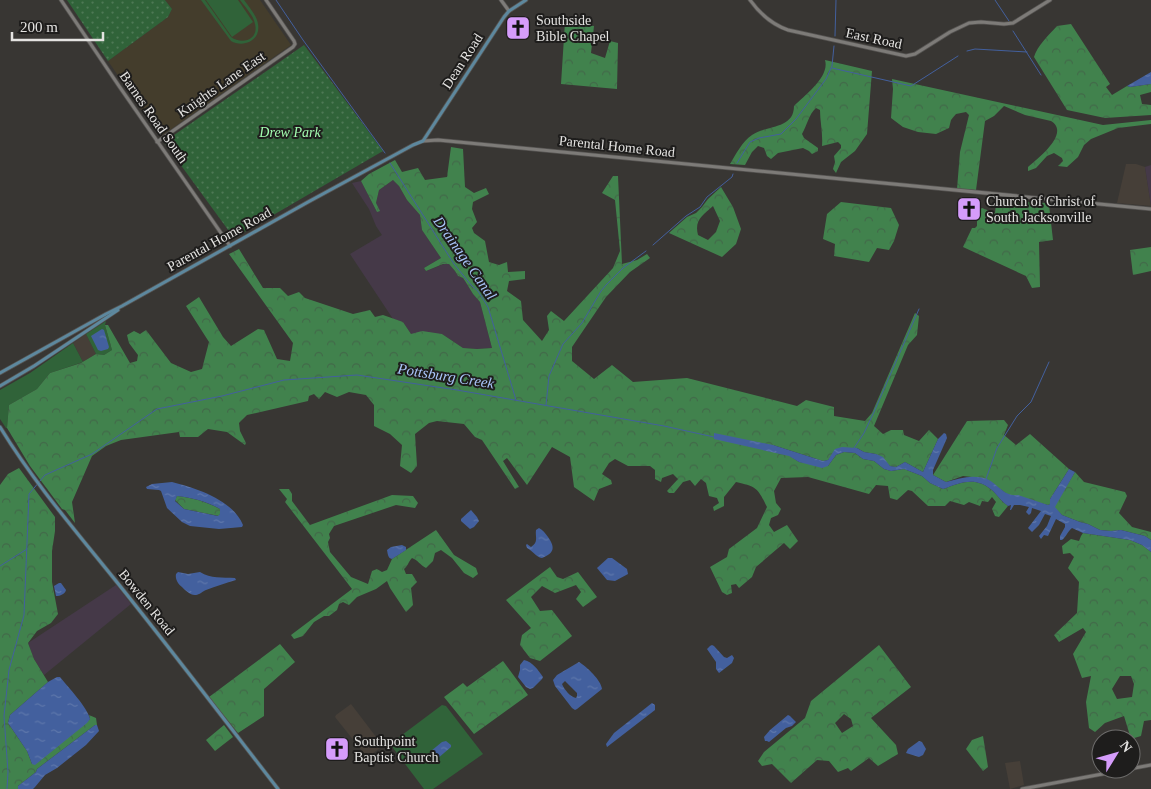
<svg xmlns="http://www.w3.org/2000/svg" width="1151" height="789" viewBox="0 0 1151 789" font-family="'Times New Roman',serif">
  <defs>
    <pattern id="forest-crowns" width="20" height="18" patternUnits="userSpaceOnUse" patternTransform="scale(1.25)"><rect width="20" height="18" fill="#41824d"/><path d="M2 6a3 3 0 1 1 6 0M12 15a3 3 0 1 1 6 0" fill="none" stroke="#426949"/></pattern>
    <pattern id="park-dots" width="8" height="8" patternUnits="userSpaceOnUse" patternTransform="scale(1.25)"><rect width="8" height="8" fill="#306339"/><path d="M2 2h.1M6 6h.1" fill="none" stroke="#4e7955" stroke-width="1.8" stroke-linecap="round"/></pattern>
    <pattern id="water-ripples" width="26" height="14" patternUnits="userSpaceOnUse" patternTransform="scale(1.25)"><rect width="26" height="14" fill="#43609e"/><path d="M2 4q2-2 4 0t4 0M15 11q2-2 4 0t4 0" fill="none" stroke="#5e77ab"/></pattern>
  </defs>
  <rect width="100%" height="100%" fill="#383633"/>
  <g fill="#463f38">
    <path d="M1126 164H1136L1145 167 1151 206 1117 203Z"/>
    <path d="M86 334 96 354 83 362 73 343Z"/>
    <path d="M351 704 383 746 369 756H366L335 717 336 715Z"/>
    <path d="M1020 761 1024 785 1010 789 1005 763Z"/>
  </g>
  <g fill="#453948">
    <path d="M1151 165V206L1145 167Z"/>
    <path d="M393 180 399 186 407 200 420 215 422 230 441 258 424 268 426 271 444 264H449L455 271 458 276 463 278 465 281 473 294 480 302 492 348 477 349 463 348 442 334H411L403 322 393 319 350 254 382 235 376 226 369 209 352 183 361 181 377 212 376 203 379 190Z"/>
    <path d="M116 585 131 604 44 675 34 659 28 643Z"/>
  </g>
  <path fill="#443d2c" d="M165 0H260L291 45 160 137 108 61 168 17 172 9Z"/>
  <g fill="#306339">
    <path d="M201 0H205L231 37C242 45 259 40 255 24 254 16 245 7 240 0H244C249 7 257 16 258 24 261 41 243 48 231 41Z"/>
    <path d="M206 0H238L253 22 232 37Z"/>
    <path d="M106 321 105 325 112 350 104 355 96 354 86 334Z"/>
    <path d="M73 343 83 362 50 373 37 389 9 405 7 428H6L0 419V390L30 373Z"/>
    <path d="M442 705 446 706 483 754 433 789H424L390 744Z"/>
  </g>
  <g fill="url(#forest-crowns)" fill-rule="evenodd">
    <path d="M565 22 594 26 591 53 605 58 610 41 618 43 617 89 561 84Z"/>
    <path d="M1071 24 1110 84 1106 87 1112 95 1127 86 1130 87 1151 84V92L1140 95 1142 104 1151 105V115L1105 118 1067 110 1034 57C1037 46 1049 35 1057 26Z"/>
    <path d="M825 60 872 71 867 134 855 151 841 162 836 173 833 169 835 162 834 156 841 148V145L838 142 822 146C823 133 820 122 820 110L816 108C809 114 807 125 802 134L804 138 818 148V151L812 154 809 151 803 148 778 153 771 159 767 156 764 148 758 146 752 152 745 165 730 164C736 154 742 142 752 135 765 125 794 130 794 106 805 95 830 77 825 60Z"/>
    <path d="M892 79 1103 125 1151 120V124L1118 128 1091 139 1084 145 1078 157 1067 167 1058 166 1063 161 1062 158 1054 153 1047 156 1036 168 1028 171V167C1037 159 1071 133 1051 121L1025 115 1004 106 994 116 985 121 976 190 957 189 960 152 969 115 966 112 956 114 951 120 949 128 936 134 918 132 903 127 891 118 893 89Z"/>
    <path d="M451 147 463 149 465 187 474 193 486 188 489 194 473 202 472 209 477 222 472 228 474 233 485 241 489 262 499 265 507 262 508 272 525 271V279L509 281 507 291 521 301 523 320 542 341 549 330 547 316 551 311 564 321 613 268 620 251 615 200 602 193 613 176H618L622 264 637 260 647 254 650 258 630 272 606 297 572 347V361L594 379 612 365 633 382 687 378 797 406 806 400 834 407V416L865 421 872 413 915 313 919 316 917 335 908 345 874 426 883 434 891 430H903L904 435 919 441 929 430 938 439 923 472 905 462 896 467 890 466 876 454 864 452 857 448 832 455 828 460 823 461 773 445 799 462 828 466 836 455 844 452 855 453 863 459 874 461 884 469 891 471 904 469 922 476 930 483 943 489C962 482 976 476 993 491 998 496 1002 502 1008 506L999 517 995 516 992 509 996 502 992 497 988 502 982 501 980 506 969 502 964 505 950 501 945 506H928L912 491 908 490 897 500 890 498 888 486 876 485 869 494 808 477 781 478 774 491 776 503 781 509 778 515 771 518 769 525 774 532 787 525 798 541 790 549 784 543 756 567 752 577 739 588 736 584 731 585 732 593 727 595 722 592 710 567 727 557 729 549 757 528 767 507C757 487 757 487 736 482L724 497V506L714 511 713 507 719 503 717 498 709 496 706 483 701 479 695 486 690 480 683 482 674 493H669L667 491 678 479 673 474 662 478 661 482 655 479V470L650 466H628L615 459 609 463 602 474 611 480 612 484 599 489 594 501 574 487 570 457 552 447 527 485 507 458 503 461 519 487 515 489 482 440 475 437 464 424 437 421 429 423 415 434 417 466 411 473 400 466 402 445 390 434 374 426V405L366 395 349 392 337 397 325 392 319 399 314 394 309 396 308 401 247 415 239 423 240 431 246 443 245 445 227 432 208 429 198 437H180L179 432 121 440 106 446 92 456 72 502 75 523 65 510 62 509 30 466 7 428 9 405 37 389 50 373 81 363 96 354 104 355 112 350 105 325H108L130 363 137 361 138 355 129 343 127 335 134 331 140 334 146 330 171 363 191 372 202 369 209 342 186 306 199 297 223 337 231 346 258 329 264 330 277 359 290 361 293 343 229 254 239 249 263 288H280L288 296 299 292 305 298 353 314 370 310 375 317 383 315 403 322 411 334 422 331 442 334 463 348 477 349 492 348 480 302 473 294 465 281 463 278 458 276 455 271 449 264H443L426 271 424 268 441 258 422 230 420 215 407 200 399 186 393 180 379 190 376 203 380 211 377 212 361 181 369 174 395 160 402 172 418 168 425 180 447 177Z"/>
    <path d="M721 187 733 207 741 229 736 244 722 257 669 233 687 217 696 213 702 207 708 199ZM713 206 720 221 716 232 708 240 698 235C694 220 703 215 713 206Z"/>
    <path d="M1001 200 1045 203 1049 205 1053 240 1039 242 1040 287 1032 288 1026 276 963 247 972 228H975L977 226V211L982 208 995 213 996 204Z"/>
    <path d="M841 202 891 208 899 225 894 241 889 250 877 248 869 262 834 256 835 244 823 239 827 214Z"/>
    <path d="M1151 247V271L1133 275 1130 250Z"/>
    <path d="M1004 420 1008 425 1004 435 1016 445 1030 434 1069 469 1050 499V504L1048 505 1007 494 988 480 981 478 963 476 946 482 933 475 967 421Z"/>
    <path d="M19 468 55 517V531L52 551V582L58 614 51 623 37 631 28 643 34 659 48 682 10 715 8 723 27 751 32 764 90 719 89 715 96 718 97 725H95L37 769 36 772 18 786V789H0V485L8 474Z"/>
    <path d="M1075 472 1084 482 1125 492 1127 496 1119 513 1132 527 1151 532V540L1145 536 1121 530 1111 531 1100 530 1088 524 1080 522 1062 515 1054 507Z"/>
    <path d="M279 489H289L292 494V501L310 525 392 495 413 496 418 503 415 508 396 505 334 526 329 534 330 538 328 542 330 552 351 577 368 584 372 571 377 569 382 572 387 570 392 559 436 530 454 555 476 568 478 574 473 578 464 573 452 558 441 550 435 553 433 561 426 568C420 565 418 560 412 558 408 562 408 566 404 569L406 574H412L417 582 411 588 413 605 406 612 390 588 387 581 376 589 357 597 349 605 343 602 339 604 337 610 329 616H324L314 622 303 636 294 639 291 635 352 589 285 502 287 499Z"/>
    <path d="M177 496C193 498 205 501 220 509V514L219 516 184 509 175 500Z"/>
    <path d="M1083 533 1130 540 1142 545 1151 552V720L1144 721 1141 736 1131 739 1124 716 1105 723 1095 732 1089 728 1086 702 1091 676 1082 678 1073 654 1086 632 1083 628 1059 642 1054 635 1077 613 1079 582 1068 568 1074 557 1070 553 1063 554 1062 546 1071 539 1079 541 1081 536ZM1120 676H1131L1134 684 1132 697 1117 699 1112 689Z"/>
    <path d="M550 567 557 577 563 579 578 572 597 597 583 607 576 599 581 592 576 585 555 593 542 586 531 597 540 611 552 610 572 636 540 661 530 658 520 645 522 635 531 628 506 600Z"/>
    <path d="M280 644 295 662 264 689V716L238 733 209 697Z"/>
    <path d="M879 645 911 687 871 718 896 745 898 754 878 766 869 758 851 771 848 768 838 772 829 761 817 760 791 783 772 764 762 766 758 761 764 752 805 718 811 701ZM844 714 851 719 853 726 842 733 835 723Z"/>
    <path d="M503 661 528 695 474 734 444 697 463 683 467 687Z"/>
    <path d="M224 725 233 737 215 751 206 740Z"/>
    <path d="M983 736 988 767 983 771 966 749 972 740Z"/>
  </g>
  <g fill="url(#park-dots)">
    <path d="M67 0H165L172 9 168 17 108 61Z"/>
    <path d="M304 45 383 151 234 238 164 142Z"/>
  </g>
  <g fill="url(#water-ripples)" fill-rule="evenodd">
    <path d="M1151 72V84L1130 87 1127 86Z"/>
    <path d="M102 329 104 330 109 347 108 349 101 351 98 350 91 336Z"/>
    <path d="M714 433 773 445 823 461 828 460 835 449 842 447 857 448 864 452 876 454 883 457 890 466 896 467 905 462 923 472 938 439 944 433 946 434 947 438 933 470V475L946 482C960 478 973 474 987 479 998 484 1004 497 1018 495L1048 505 1050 504V499L1069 469 1075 472 1055 507 1062 515 1080 522 1088 524 1100 530 1111 531 1121 530 1145 536 1151 540V552L1142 545 1130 540 1083 533 1072 528C1068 531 1066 537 1062 540H1060V536L1065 527V524L1056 519 1048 536 1044 535 1041 539 1039 536 1047 526 1051 516 1045 514 1039 525 1032 532 1028 528 1041 511 1032 508 1031 513 1029 515 1026 512 1029 507 1020 505H1014L1011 510H1010L1011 505 1008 506C1002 502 998 496 993 491 976 476 962 482 943 489L930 483 922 476 904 469 891 471 884 469 874 461 863 459 855 453 844 452 836 455 828 466 822 468 799 462 789 456 714 439Z"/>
    <path d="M172 482C196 488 233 500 243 525L242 527 219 529 190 526 182 522 167 508 161 491 159 490 147 489 146 487 152 484ZM177 496C193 498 206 501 220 509V514L218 516 184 509 175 501Z"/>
    <path d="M471 510 477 517 479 521 474 527 470 529 461 521V519Z"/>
    <path d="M539 528C543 530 545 533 548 537 555 547 555 553 542 558 536 557 533 551 527 548L526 545 527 544 531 547C539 542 535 537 536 530Z"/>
    <path d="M402 545 406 547V550L392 559C388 558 388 555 387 550L391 547Z"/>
    <path d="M608 558H612L627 569 628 574 615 581 607 580 597 568Z"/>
    <path d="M178 572 188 574 200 572C211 579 222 577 235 578L236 580C226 583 216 586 206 590 203 591 199 595 196 595 191 596 185 590 182 587 178 584 175 579 176 574Z"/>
    <path d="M59 583H61L66 590C65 594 60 596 56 596L54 586Z"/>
    <path d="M712 645 714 646 724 657 727 658 732 655 734 658 732 663 719 673 716 669V662L707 649 710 646Z"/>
    <path d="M524 660C533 662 538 670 543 677L542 679 533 688 530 689 526 687 518 677 520 670V665Z"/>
    <path d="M579 662C587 667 601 680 602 689L577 709 575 710 572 708 555 686 553 680 557 675ZM565 681 577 693V696L576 698C570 697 564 689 562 684Z"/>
    <path d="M57 677H60C68 687 88 708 90 719L87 723 35 765 32 764 27 751 8 723 10 715 48 682Z"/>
    <path d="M652 703 655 705V710L607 747 606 744 614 733Z"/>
    <path d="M788 715 790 716 796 722 792 726 786 728 769 742 767 741H765L764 737 770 730Z"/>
    <path d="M95 725H97L99 731 86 745 57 768 45 775 35 787 33 789H18V786L36 772 37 769Z"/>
    <path d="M446 741 451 745V747L437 759 431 755V751L442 742Z"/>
    <path d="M919 741 922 742 926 749 923 755 919 757 906 753 908 749Z"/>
  </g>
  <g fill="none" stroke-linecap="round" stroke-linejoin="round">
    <g stroke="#43609e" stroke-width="1">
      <path d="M276 0 303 40 385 153"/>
      <path d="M995 0 1009 21"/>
      <path d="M1013 31 1041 75"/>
      <path d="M835 36 836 0"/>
      <path d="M967 51 975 49 1027 52"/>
      <path d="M832 68 911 86 958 56"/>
      <path d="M390 163 454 264 472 286 478 291 488 307 516 400"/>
      <path d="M737 163 750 142 759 138 781 134 796 119 826 79 832 66 834 46"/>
      <path d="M653 245 686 216 700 207 707 197 732 177 733 174"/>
      <path d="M546 405 549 376 563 344 582 323 601 291 606 285 623 268 646 251"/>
      <path d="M854 448 864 433 874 412 919 309"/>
      <path d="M986 479 997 448 1017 416 1031 402 1049 362"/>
      <path d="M0 566 27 549"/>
      <path d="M7 789 8 772 4 716 9 670 24 615 29 494 45 475 92 454 157 409 222 396 284 380 357 375 457 390 664 426 714 437"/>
    </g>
    <defs>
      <g id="tertiary">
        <path d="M61 0 119 86 230 246"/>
        <path d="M501 0 509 11"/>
        <path d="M750 0C760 14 771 24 788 30L906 56 915 54 950 32 969 23 981 22 1004 24 1013 23 1050 0"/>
        <path d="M423 141 438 140 1151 209"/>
        <path d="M157 142 293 47 295 44 294 41 266 0"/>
        <path d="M1022 789 1151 765"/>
      </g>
      <g id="secondary">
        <path d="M0 373 106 314 122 306 308 202 413 145 423 141 504 17 509 11 526 0"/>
        <path d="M0 386 34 366 118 310"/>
        <path d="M0 427C36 486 81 537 124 591 176 656 227 723 278 789"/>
      </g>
    </defs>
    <use href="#tertiary" stroke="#565452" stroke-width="4.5"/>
    <use href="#secondary" stroke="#565452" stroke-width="4.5"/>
    <use href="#tertiary" stroke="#7d7b78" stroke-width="3"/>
    <use href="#secondary" stroke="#5d889e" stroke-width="3"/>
  </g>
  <defs>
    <symbol id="church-square" viewBox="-11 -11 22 22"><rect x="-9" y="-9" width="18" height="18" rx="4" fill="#d59cfb" stroke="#1e1d1c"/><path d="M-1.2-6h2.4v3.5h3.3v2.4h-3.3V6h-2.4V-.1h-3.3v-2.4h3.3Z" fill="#111"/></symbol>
  </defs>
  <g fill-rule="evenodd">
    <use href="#church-square" x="504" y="14" width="28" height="28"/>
    <use href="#church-square" x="955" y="195" width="28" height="28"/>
    <use href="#church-square" x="323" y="735" width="28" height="28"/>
  </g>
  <g text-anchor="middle" stroke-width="4" stroke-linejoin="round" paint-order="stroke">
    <g font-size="14" fill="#e4e3e1" stroke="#1e1d1c" text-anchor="start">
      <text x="536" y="25">Southside<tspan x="536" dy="16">Bible Chapel</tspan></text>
      <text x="986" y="206">Church of Christ of<tspan x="986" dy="16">South Jacksonville</tspan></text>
      <text x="354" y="746">Southpoint<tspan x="354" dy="16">Baptist Church</tspan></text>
    </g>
    <g font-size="14" fill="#e4e3e1" stroke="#1e1d1c">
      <text transform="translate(874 38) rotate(12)" y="5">East Road</text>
      <text transform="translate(462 61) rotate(-57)" y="5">Dean Road</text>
      <text transform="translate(221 84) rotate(-35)" y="5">Knights Lane East</text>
      <text transform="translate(154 117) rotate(55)" y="5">Barnes Road South</text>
      <text transform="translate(617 146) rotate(6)" y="5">Parental Home Road</text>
      <text transform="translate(219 239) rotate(-29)" y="5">Parental Home Road</text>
      <text transform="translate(147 602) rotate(51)" y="5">Bowden Road</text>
    </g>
    <g font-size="14" font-style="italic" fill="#a3fdb0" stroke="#1e1d1c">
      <text x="290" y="137">Drew Park</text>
    </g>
    <g font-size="15" font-style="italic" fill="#a9c4f9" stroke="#1e1d1c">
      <text transform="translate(465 258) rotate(55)" y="5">Drainage Canal</text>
      <text transform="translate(446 376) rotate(9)" y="5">Pottsburg Creek</text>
    </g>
  </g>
  <g transform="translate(1116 754) rotate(53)"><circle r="24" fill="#1e1d1c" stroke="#6d6c6b"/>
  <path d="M0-4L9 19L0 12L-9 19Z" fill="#d59cfb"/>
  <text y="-8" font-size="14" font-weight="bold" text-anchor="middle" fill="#e4e3e1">N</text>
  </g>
  <path d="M12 32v8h91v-8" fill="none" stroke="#e4e3e1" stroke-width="2.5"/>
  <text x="20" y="32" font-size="15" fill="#e4e3e1" stroke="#1e1d1c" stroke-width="4" paint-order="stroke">200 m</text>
</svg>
